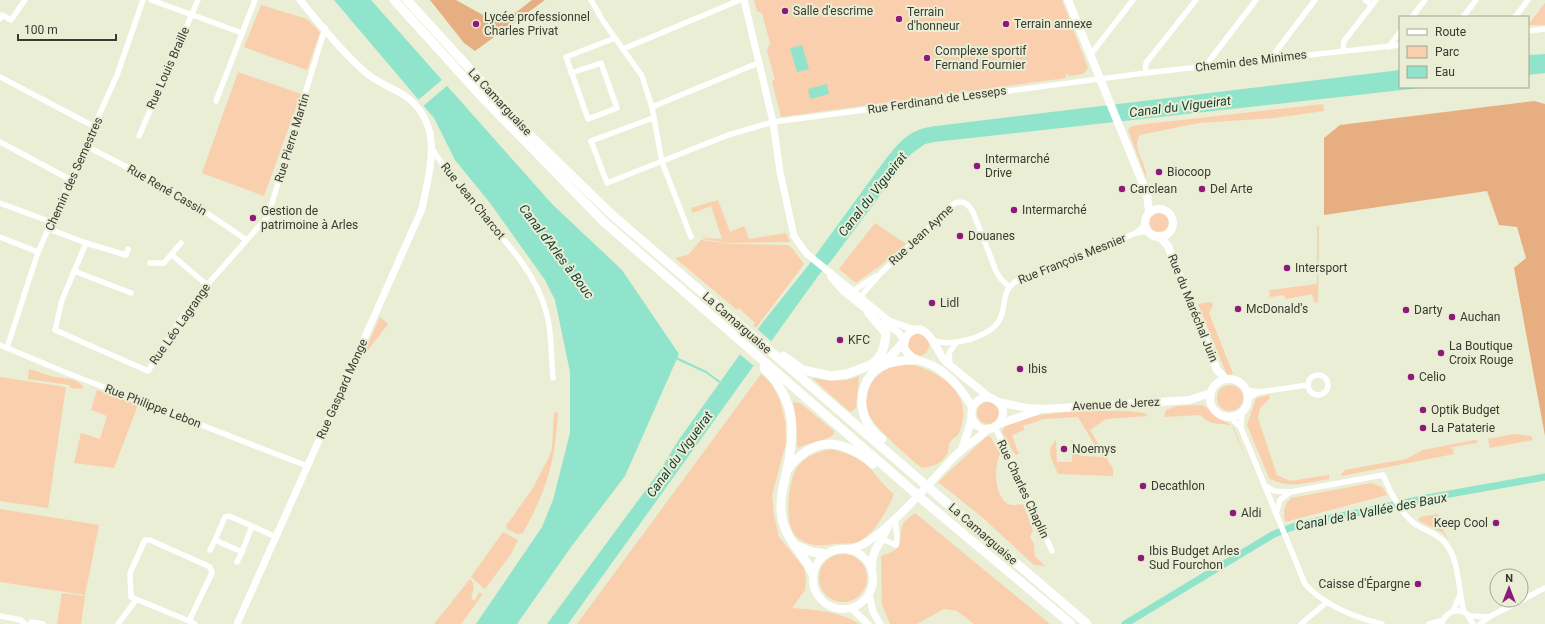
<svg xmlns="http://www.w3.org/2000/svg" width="1545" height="624" viewBox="0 0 1545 624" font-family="Roboto,sans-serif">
  <rect width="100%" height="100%" fill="#e9eed4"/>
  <g fill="#f9cfad">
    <path d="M754 0H1062L1088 68 1083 74 1069 76 1068 74 1066 75V78L781 117 772 81 775 80 767 51 770 43 762 13 757 11Z"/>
    <path d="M1545 3V25H1528Z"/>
    <path d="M261 5 307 19 320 32 307 70 244 47Z"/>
    <path d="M238 72 301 94 264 196 202 173Z"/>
    <path d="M1323 104 1324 111 1274 118 1199 123 1140 135C1130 148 1148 165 1146 178L1128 130 1130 127 1137 125Z"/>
    <path d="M718 200 730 232 744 226 749 239 786 233 790 242 728 243 703 239 702 238 722 239 711 206 693 213 691 208Z"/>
    <circle cx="1159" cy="222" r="10"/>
    <path d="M875 223 906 244 881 265 856 283 839 269Z"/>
    <path d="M1317 226H1319L1318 303 1314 301 1312 294 1286 299 1284 295 1270 297 1269 290 1317 284Z"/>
    <path d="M701 240 731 244 787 245 792 248 804 264 756 328 753 325 755 323 739 308 737 310 675 258 688 255Z"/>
    <path d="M1211 302 1213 305 1209 313 1233 374 1227 375 1198 304Z"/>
    <path d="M380 317 388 324 362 358V357Z"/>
    <circle cx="918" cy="345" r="11"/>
    <path d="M910 364C942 372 976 396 959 433 957 437 953 438 950 442 948 445 949 450 947 454 941 465 932 466 922 468 910 459 873 426 868 413 860 394 873 374 892 367 897 365 904 365 910 364Z"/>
    <path d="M29 369C37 371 44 374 51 376 61 379 77 377 83 387L82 389 71 388 69 385 28 379Z"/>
    <path d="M761 374 772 384 780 401 785 421 786 443 772 495 774 516 779 537 804 568 806 578 805 590 792 608C814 610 840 611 859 624H577Z"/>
    <path d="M859 376 856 408 850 412 812 378C829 381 843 383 859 376Z"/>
    <path d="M0 377 66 387 48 508 0 501Z"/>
    <circle cx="1230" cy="398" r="13"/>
    <path d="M97 390 138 405 114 468 74 463 81 433 100 439 107 416 91 410Z"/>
    <path d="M1269 395 1270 398 1260 408 1258 418 1277 475 1290 481 1329 475V479C1309 482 1288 490 1269 478L1247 425 1256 398Z"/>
    <path d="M793 402 800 403 834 431V434C828 441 808 442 798 448L797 445 796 419Z"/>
    <circle cx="988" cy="413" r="11"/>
    <path d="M1201 405C1208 406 1211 413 1217 417 1223 422 1229 422 1234 428L1245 456 1232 426C1220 422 1210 427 1201 415L1164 417 1166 410 1177 406Z"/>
    <path d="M1126 411 1145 413 1148 416 1106 419 1090 430 1113 469V476L1058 474C1053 461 1044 451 1056 440L1057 462H1072L1071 439 1081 456 1102 457 1078 417 1044 419 1023 426 1024 430 1012 435 1018 452 1021 451 1017 455 1014 453 1002 432C1006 409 1106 411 1126 411Z"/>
    <path d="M558 412C555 463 547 489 523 533L517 534 507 529 506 526 533 488 549 457 552 448 554 413Z"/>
    <path d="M1514 434 1531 436 1533 440 1490 448 1488 439Z"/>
    <path d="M990 436 1000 454C994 467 994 491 1005 502 1010 507 1017 505 1023 504L1033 530 1030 537 1034 544 1035 556 1045 566 1034 565 982 517 938 482 985 438Z"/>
    <path d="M1474 440 1478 441 1477 443 1452 447 1454 454 1342 476 1341 474 1345 470 1406 459 1423 450Z"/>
    <path d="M831 449C842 452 857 456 866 464 876 474 883 486 894 494 888 509 872 539 855 543 848 544 841 543 834 544 820 547 805 546 795 535 784 523 788 477 799 465 808 455 818 452 831 449Z"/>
    <path d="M1371 483 1382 487 1387 495 1285 522C1283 512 1284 505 1291 498Z"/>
    <path d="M0 509 99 525 85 595 0 582Z"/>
    <path d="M915 513 1050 624H974L957 611 944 609 917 624H890L882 605 881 556C909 547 896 542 903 524 905 520 911 516 915 513Z"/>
    <path d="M1438 514 1439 518 1435 519 1436 527 1441 526 1448 539 1443 533 1418 520 1420 517Z"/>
    <path d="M503 532 518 540 511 554 485 589 471 577Z"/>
    <circle cx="843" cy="578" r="24"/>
    <path d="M470 579C476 585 473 590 471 598L474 601 480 592 482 595 461 624H434Z"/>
    <path d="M62 593 85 596 81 624H57Z"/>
  </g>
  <g fill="#e7af81">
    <path d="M430 0H456L490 19 506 20 532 0H545L475 51 464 43Z"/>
    <path d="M1534 101 1545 104V436L1514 268 1526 258 1517 227 1499 225 1487 191 1324 215V138L1340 125Z"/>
  </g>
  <g fill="#90e4cb">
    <path d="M334 0H371L552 204 622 270 679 354 625 476 571 547 517 624H476L542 527 553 500 570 433V372L555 300 545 280 490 203 455 160 434 118Z"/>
    <path d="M802 45 809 69 797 72 790 48Z"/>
    <path d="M1545 54V73L1528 75V55Z"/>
    <path d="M1400 70V87H1429L934 142 925 144 911 154 831 261 818 276 568 624H547L659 472 678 441 763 322 807 267 885 160C901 140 910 129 936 126Z"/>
    <path d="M827 84 829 94 810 99 808 89Z"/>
  </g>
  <g fill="#e9eed4">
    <path d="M443 79 448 85 422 107 417 101Z"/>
    <path d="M756 328 772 342 754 366 738 353Z"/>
  </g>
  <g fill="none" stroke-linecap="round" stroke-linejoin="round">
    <path stroke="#90e4cb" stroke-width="2" d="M676 358 706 372 721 383"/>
    <path stroke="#90e4cb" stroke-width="7" d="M1125 624 1274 534 1298 525 1427 498 1545 477"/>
    <g stroke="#fff" stroke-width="5.5">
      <path d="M151 0 242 33"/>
      <path d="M591 0 603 21 642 76 652 107 662 162 691 237"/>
      <path d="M1365 0 1372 5"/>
      <path d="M1412 17 1425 0"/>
      <path d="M1463 17 1476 0"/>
      <path d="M1515 17 1528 0"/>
      <path d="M0 19 2 15 11 20 25 0"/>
      <path d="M1528 31 1545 29"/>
      <path d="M1389 47 1400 32"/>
      <path d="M623 49 740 0"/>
      <path d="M1343 51 1344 41 1376 0"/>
      <path d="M1091 54 1133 0"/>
      <path d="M1275 58 1274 54 1315 0"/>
      <path d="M1208 66 1209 61 1256 0"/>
      <path d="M571 73 601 63 617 108 588 119 566 57 615 38"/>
      <path d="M1145 73 1146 63 1196 0"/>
      <path d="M0 77 95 127"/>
      <path d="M216 101 255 0"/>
      <path d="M652 107 758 63"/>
      <path d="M653 118 591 141 607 183 728 135 773 122 1145 73 1400 45"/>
      <path d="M139 136 198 0"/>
      <path d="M0 142 71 180"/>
      <path d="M86 146C141 174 196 203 246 240"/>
      <path d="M432 149C444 166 456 185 469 200 499 235 536 269 547 315 552 335 551 357 553 378"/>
      <path d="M0 203 51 222"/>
      <path d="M49 229 86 243 62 300 55 330 148 371 181 319 207 285 268 216 325 28"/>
      <path d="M1136 233 1145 225"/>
      <path d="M0 237 38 252"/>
      <path d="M86 243 126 255 128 249"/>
      <path d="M172 255 207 285"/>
      <path d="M150 263H164L181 243"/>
      <path d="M74 271 131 293"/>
      <path d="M853 291 876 276"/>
      <path d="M860 297 880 274 955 203C964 200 968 204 973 212L996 271 1000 278 1008 286"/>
      <path d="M933 340C951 348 993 337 1001 317 1006 304 1002 291 1015 282L1136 233 1148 231"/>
      <path d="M0 345 62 371 307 466"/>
      <path d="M7 348 38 252 117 75 143 0"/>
      <path d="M950 365 949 353 956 343"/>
      <circle cx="1318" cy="385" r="10"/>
      <path d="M1247 390 1259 392"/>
      <path d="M1248 398 1259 392 1308 385"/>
      <path d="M1230 417 1241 428 1305 584C1325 606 1353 617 1382 624"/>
      <path d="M995 427 1052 551"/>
      <path d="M1241 428 1242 412"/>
      <path d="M1264 485 1274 491 1290 492 1383 475C1390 491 1400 513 1415 524 1425 531 1438 533 1446 544 1460 562 1458 591 1464 612"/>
      <path d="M1276 514 1280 500 1290 492"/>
      <path d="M252 526 229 516 225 517 215 540 242 552 252 526 276 537"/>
      <path d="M882 539 896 545 897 537 895 519"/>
      <path d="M210 550 215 540"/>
      <path d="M237 562 242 552"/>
      <path d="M1453 611 1460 595"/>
      <path d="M0 616 21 620 25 624"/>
      <path d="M1470 616 1489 617"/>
      <path d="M189 621 131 597 130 573 145 540H150L210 567 212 573 189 621 195 624"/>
      <path d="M30 624 31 622 43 624"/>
      <path d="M118 624 136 600"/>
      <path d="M1301 624 1327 602"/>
      <path d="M1429 624 1443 620"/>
      <path d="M1442 624C1445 612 1457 607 1467 614L1473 624"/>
      <path d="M1480 624 1489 617 1545 588"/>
    </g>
    <g stroke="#fff" stroke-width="7">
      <path d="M744 0 773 122 780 172 794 236 806 253 889 321 915 330"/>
      <path d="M831 277 843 291 872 314"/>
      <path d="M884 322 899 333 904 341"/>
      <path d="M869 593 873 612 880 624"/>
      <path d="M851 608 868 624"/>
      <path d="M237 624 422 209C430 167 445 124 404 95 391 87 376 82 365 72 341 51 320 24 300 0"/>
    </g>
    <g stroke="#fff" stroke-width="8">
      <path d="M1068 0 1147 194 1149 212"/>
      <circle cx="1159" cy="223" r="14"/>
      <path d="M1159 236 1168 246 1217 370 1226 379"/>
      <circle cx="1229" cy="398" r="19"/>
      <path d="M998 402 1027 408 1044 409 1189 400 1211 393"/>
      <path d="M972 407C963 391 953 378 937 368 925 360 910 362 904 347 904 340 906 335 912 331 929 322 937 353 946 362L990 398"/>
      <path d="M999 424 1037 411"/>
      <path d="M962 449C965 440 969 430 971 420 972 416 971 412 972 408 974 404 977 401 980 399 985 397 991 397 995 400 1018 413 986 447 972 418"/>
      <path d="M848 549C876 549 934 477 955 456 965 446 978 439 988 429"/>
      <circle cx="843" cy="579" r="30"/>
      <path d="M872 569C871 550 881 543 888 527"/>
    </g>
    <g stroke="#fff" stroke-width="9">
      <path d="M394 0 480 95 604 222 930 506 1071 624"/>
      <path d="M407 0 532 137 610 213 1087 624"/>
      <path d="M868 312 886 333C885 345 883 356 872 364"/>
      <path d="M783 356 803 370 831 376 847 374 889 358 904 342"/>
      <path d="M764 368C795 399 796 429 787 470 783 486 779 501 782 518 786 540 804 554 813 574"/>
      <path d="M882 439C874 433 867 425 864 415 858 398 865 374 882 366 892 361 903 360 915 360"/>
      <path d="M787 470C814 435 841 438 873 464"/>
      <path d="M794 545 812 552 826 554"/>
    </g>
  </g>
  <g fill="#8f1979" stroke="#e9eed4" stroke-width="1.5">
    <circle cx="785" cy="11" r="4"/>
    <circle cx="899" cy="19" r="4"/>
    <circle cx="476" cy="24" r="4"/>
    <circle cx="1006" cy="24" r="4"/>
    <circle cx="927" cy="58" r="4"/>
    <circle cx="977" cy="166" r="4"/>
    <circle cx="1159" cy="172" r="4"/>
    <circle cx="1122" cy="189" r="4"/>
    <circle cx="1202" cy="189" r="4"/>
    <circle cx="1014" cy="210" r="4"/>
    <circle cx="253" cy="218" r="4"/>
    <circle cx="960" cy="236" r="4"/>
    <circle cx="1287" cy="268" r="4"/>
    <circle cx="932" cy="303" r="4"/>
    <circle cx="1238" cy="309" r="4"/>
    <circle cx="1406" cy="310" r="4"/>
    <circle cx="1452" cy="317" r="4"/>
    <circle cx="840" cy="340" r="4"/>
    <circle cx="1441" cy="353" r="4"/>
    <circle cx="1020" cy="369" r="4"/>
    <circle cx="1411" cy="377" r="4"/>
    <circle cx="1423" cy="410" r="4"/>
    <circle cx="1423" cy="428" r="4"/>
    <circle cx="1064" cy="449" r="4"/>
    <circle cx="1143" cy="486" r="4"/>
    <circle cx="1233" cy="513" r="4"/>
    <circle cx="1496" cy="523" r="4"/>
    <circle cx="1141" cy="558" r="4"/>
    <circle cx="1418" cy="584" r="4"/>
  </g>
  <g text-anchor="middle" stroke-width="4" stroke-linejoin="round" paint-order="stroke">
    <g font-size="12" fill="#393b31" stroke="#e9eed4" text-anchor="start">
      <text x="793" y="15">Salle d'escrime</text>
      <text x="907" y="16">Terrain<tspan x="907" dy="14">d'honneur</tspan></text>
      <text x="484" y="21">Lycée professionnel<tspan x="484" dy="14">Charles Privat</tspan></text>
      <text x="1014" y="28">Terrain annexe</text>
      <text x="935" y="55">Complexe sportif<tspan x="935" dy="14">Fernand Fournier</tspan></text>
      <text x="985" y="163">Intermarché<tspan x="985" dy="14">Drive</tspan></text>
      <text x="1167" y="176">Biocoop</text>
      <text x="1130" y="193">Carclean</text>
      <text x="1210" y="193">Del Arte</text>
      <text x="1022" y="214">Intermarché</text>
      <text x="261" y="215">Gestion de<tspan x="261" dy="14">patrimoine à Arles</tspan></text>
      <text x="968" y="240">Douanes</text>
      <text x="1295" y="272">Intersport</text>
      <text x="940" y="307">Lidl</text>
      <text x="1246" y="313">McDonald's</text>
      <text x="1414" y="314">Darty</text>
      <text x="1460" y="321">Auchan</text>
      <text x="848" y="344">KFC</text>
      <text x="1449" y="350">La Boutique<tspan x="1449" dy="14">Croix Rouge</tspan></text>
      <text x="1028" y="373">Ibis</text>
      <text x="1419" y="381">Celio</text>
      <text x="1431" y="414">Optik Budget</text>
      <text x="1431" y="432">La Pataterie</text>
      <text x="1072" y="453">Noemys</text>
      <text x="1151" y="490">Decathlon</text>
      <text x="1241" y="517">Aldi</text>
      <text x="1488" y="527" text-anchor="end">Keep Cool</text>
      <text x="1149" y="555">Ibis Budget Arles<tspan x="1149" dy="14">Sud Fourchon</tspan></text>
      <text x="1410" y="588" text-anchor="end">Caisse d'Épargne</text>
    </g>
    <g font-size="12" fill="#393b31" stroke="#e9eed4">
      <text transform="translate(1251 61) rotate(-7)" y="4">Chemin des Minimes</text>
      <text transform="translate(168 68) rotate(-66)" y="4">Rue Louis Braille</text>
      <text transform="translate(937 100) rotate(-8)" y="4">Rue Ferdinand de Lesseps</text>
      <text transform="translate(500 102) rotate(47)" y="4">La Camarguaise</text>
      <text transform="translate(292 138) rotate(-73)" y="4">Rue Pierre Martin</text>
      <text transform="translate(74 174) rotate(-66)" y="4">Chemin des Semestres</text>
      <text transform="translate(167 190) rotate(30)" y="4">Rue René Cassin</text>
      <text transform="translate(473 201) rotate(51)" y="4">Rue Jean Charcot</text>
      <text transform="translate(921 235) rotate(-43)" y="4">Rue Jean Ayme</text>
      <text transform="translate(1072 259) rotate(-22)" y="4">Rue François Mesnier</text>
      <text transform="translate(1193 308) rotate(68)" y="4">Rue du Maréchal Juin</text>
      <text transform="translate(737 323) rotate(41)" y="4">La Camarguaise</text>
      <text transform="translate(180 324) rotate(-55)" y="4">Rue Léo Lagrange</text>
      <text transform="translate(342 389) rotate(-66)" y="4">Rue Gaspard Monge</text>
      <text transform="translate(1116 404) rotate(-3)" y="4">Avenue de Jerez</text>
      <text transform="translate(153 406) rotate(21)" y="4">Rue Philippe Lebon</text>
      <text transform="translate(1023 489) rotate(65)" y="4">Rue Charles Chaplin</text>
      <text transform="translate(983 534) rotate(41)" y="4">La Camarguaise</text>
    </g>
    <g font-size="13" font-style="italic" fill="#143b30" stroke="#e9eed4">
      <text transform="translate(1180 106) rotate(-7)" y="5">Canal du Vigueirat</text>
      <text transform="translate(872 194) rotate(-52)" y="5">Canal du Vigueirat</text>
      <text transform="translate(557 251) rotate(53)" y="5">Canal d'Arles à Bouc</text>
      <text transform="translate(679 454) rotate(-54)" y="5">Canal du Vigueirat</text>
      <text transform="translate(1371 511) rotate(-11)" y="5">Canal de la Vallée des Baux</text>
    </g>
  </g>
  <rect x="1399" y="16" width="130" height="72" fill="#e9eed4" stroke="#a3a693"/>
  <rect x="1407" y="29" width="20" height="6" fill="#ffffff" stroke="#a3a693"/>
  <text x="1435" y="36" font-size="12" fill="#393b31">Route</text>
  <rect x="1407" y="46" width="20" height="12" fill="#f9cfad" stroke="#a3a693"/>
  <text x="1435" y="56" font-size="12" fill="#393b31">Parc</text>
  <rect x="1407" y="66" width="20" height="12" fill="#90e4cb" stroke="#a3a693"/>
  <text x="1435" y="76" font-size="12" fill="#393b31">Eau</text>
  <g transform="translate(1509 588)"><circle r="19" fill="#e9eed4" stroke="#a3a693"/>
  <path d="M0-3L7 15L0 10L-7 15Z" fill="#8f1979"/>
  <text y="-6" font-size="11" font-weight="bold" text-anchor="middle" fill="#393b31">N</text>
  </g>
  <path d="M18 34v6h98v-6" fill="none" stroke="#393b31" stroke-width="2"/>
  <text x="24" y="34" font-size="12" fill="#393b31" stroke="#e9eed4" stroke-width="3" paint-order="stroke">100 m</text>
</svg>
